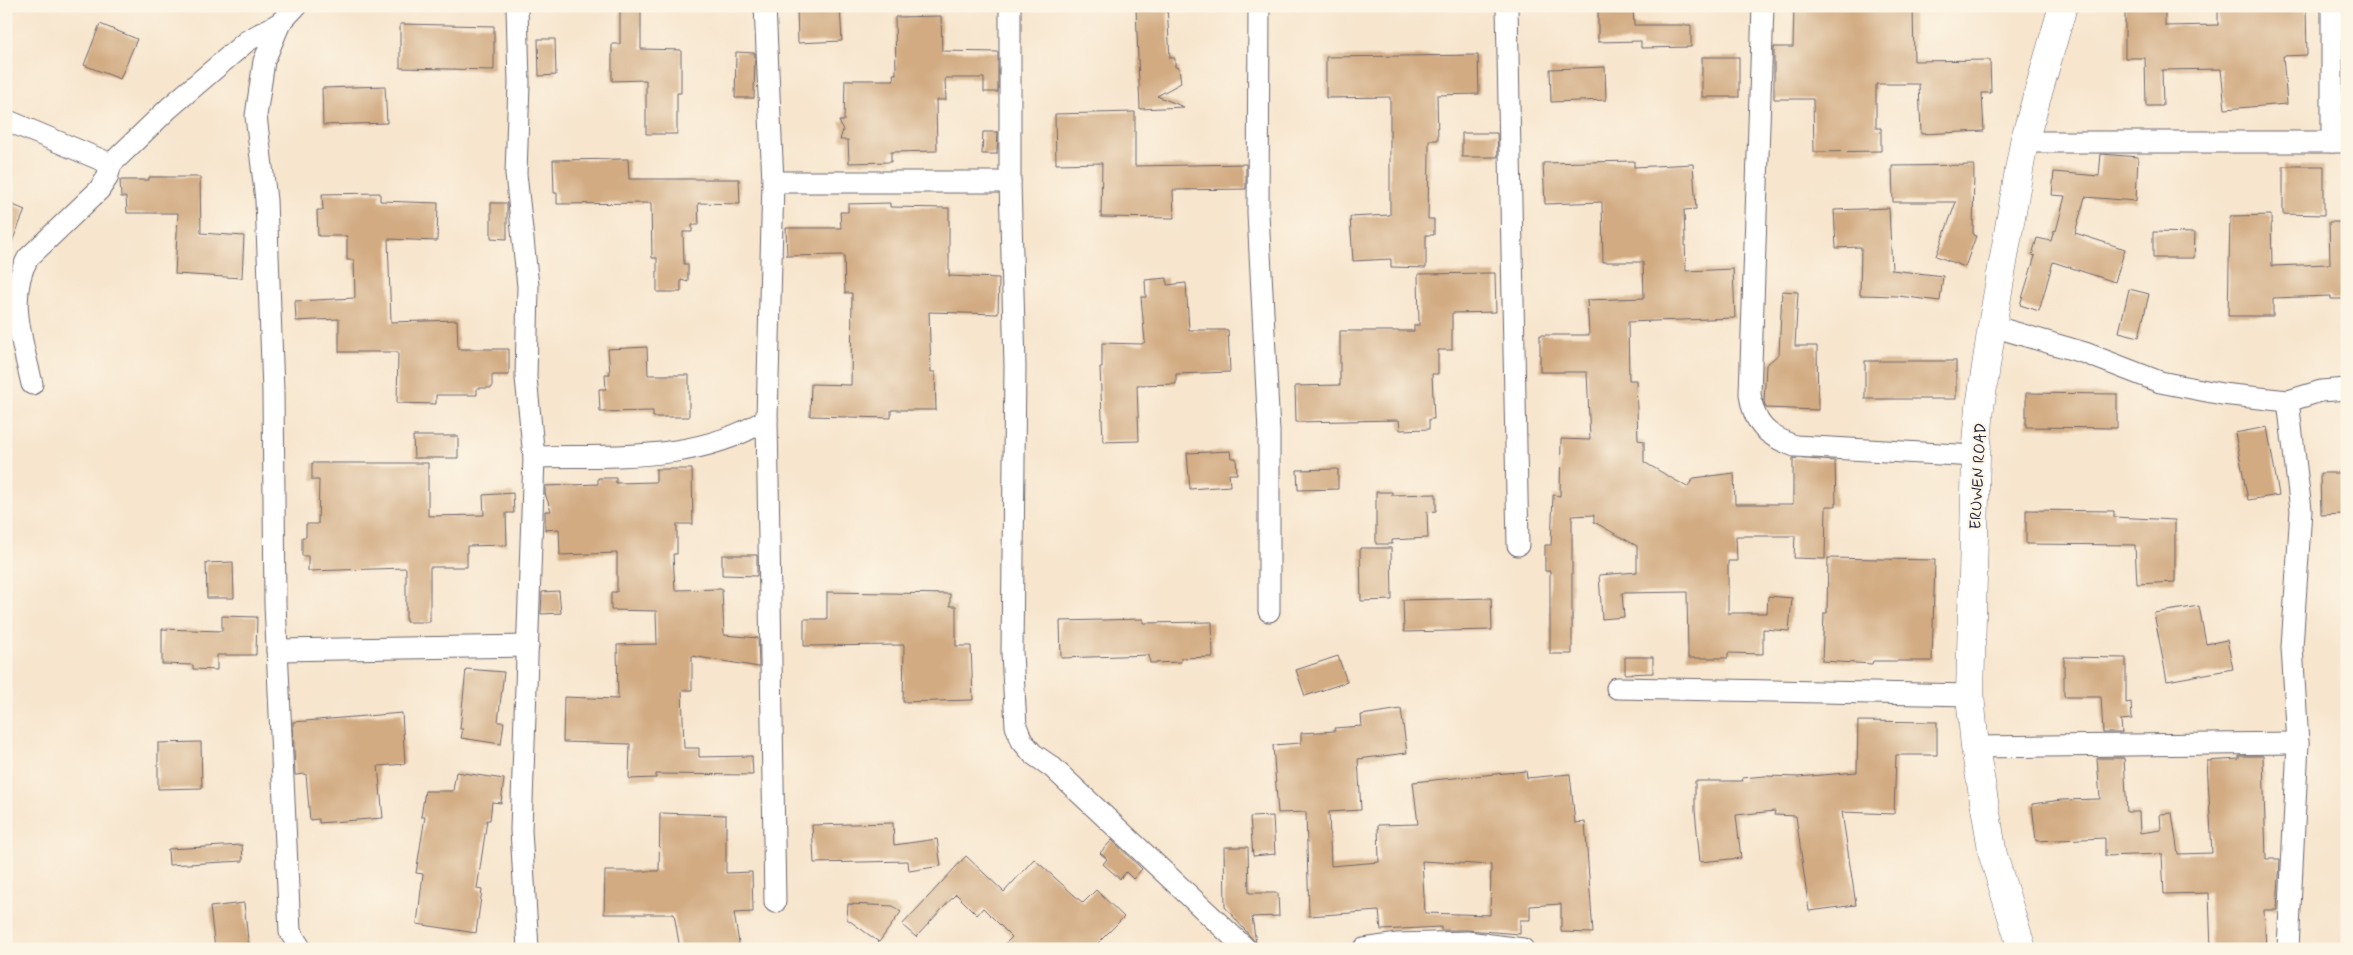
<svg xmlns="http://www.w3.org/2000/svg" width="2353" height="955" viewBox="0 0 2353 955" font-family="Mynerve,sans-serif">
  <rect width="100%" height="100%" fill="#fcf5e5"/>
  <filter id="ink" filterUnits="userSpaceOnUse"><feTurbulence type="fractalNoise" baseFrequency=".02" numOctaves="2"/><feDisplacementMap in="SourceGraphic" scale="10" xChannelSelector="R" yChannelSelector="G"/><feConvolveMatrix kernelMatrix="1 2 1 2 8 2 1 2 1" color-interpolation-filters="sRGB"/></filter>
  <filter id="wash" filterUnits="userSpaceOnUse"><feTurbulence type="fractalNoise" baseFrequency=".0096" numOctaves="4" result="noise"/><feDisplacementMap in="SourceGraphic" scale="20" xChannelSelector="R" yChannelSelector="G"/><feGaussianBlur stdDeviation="1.12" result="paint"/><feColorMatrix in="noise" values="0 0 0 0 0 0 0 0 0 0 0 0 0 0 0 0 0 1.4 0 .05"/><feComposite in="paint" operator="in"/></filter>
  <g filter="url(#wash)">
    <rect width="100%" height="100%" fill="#f7e5cd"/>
    <g id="blocks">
      <g fill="#d2ab82" fill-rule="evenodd">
        <path d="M620 6H641V49L681 50V93H677V134H646V80L612 81V44H620Z"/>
        <path d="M797 6H840L842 41 798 43Z"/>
        <path d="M1167 6 1170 58H1175V67L1179 68 1181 83 1157 96 1184 107 1140 109 1136 8Z"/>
        <path d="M1598 6H1633L1634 25H1691V47L1641 48V41L1598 42Z"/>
        <path d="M1794 6H1913L1914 61 1990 60 1991 93H1982L1984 131 1921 134 1919 84H1876V128H1881V151L1814 152 1813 99H1774V47H1793Z"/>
        <path d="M2125 6H2165V26L2218 25V6H2306L2307 55 2283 56 2287 104 2225 109 2221 69 2162 70 2163 106H2146L2145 58H2125Z"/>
        <path d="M941 16 942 51 998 52V92H984V78H945L946 100H936L937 151 891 152V162L849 163 848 140H840L843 130 839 121H844L845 80H894L893 74H896L895 17Z"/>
        <path d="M100 24 137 39 120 79 84 65Z"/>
        <path d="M400 24 494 26V70L400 68Z"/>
        <path d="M538 39H555L556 75 539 76Z"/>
        <path d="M736 52 755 53 754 98H735Z"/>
        <path d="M1478 55 1479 94 1437 95 1438 140H1429V155L1428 219H1434V235H1426V268L1391 267V259L1353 261 1350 217 1390 215V97L1326 98V57Z"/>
        <rect x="1702" y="57" width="37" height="40"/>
        <path d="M1605 67 1606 100 1551 102 1550 69Z"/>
        <path d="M385 86 387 123 323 125 322 88Z"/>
        <path d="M1135 112V166L1246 164V189L1173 190 1174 218 1101 217 1102 163 1056 164 1055 114Z"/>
        <path d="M983 132H998L997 154H982Z"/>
        <path d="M1462 133H1497L1498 157H1462Z"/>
        <path d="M2101 154 2138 157 2136 201 2085 197 2075 233 2125 249 2115 282 2053 262 2039 311 2020 305 2035 256 2032 255 2037 238 2051 241 2054 230 2056 231 2065 196 2052 195 2054 172 2099 176Z"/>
        <path d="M628 159 629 179H739L740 204 698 203 699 225H692V232H683L684 264H688V282L681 280V292H657V258H652L651 203 557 204V193H554L553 160Z"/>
        <path d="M1634 161V167L1693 164 1696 209 1684 210 1686 271 1733 269 1735 318 1628 322 1629 380H1636L1638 440 1644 441V462L1687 487 1694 478 1734 473 1735 504H1793V458L1835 461 1836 506H1826L1825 559 1794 558 1795 536H1736L1737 561H1728V613H1767L1768 596 1792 598 1789 631 1763 629V654L1728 653V658H1688L1687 592 1622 593 1624 617 1602 619 1599 575 1637 572V546L1594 522V515L1572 516V654H1550V571H1545V545H1551L1553 495 1560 496 1561 439 1590 440 1587 372H1540V335H1589L1587 300 1644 298 1643 262H1603L1602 202 1545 204 1543 163Z"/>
        <path d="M1974 165 1973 235 1976 236 1965 267 1936 256 1956 202H1893L1892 166Z"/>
        <path d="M2283 166H2324V215L2283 214Z"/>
        <path d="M149 177H200L201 233 244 236 242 278 175 274 178 213H127L126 197H121L120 180H149Z"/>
        <path d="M380 193V201L438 203 437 241 388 239 391 322 457 320 458 349H509V375H492V388H477V395H436V404L397 403 398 352H339V319L296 321 295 301 355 298 354 260H347V236H318L317 210H323L322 194Z"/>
        <path d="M6 202 25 210 7 254H6Z"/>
        <path d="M491 203H507V239L491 238Z"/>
        <path d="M890 203V207L949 208V276L999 278 998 314 929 312 931 372H935L936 410H891V418L810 416 811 384 851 385 852 293H845L844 255 787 256 786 228H841L840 212H848V204Z"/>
        <path d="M1889 208 1892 270 1943 276 1940 301 1898 296 1860 295 1861 247 1836 248 1834 210Z"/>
        <path d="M2271 215 2272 266 2330 264 2329 222H2347V299H2331V296L2273 298V316H2228L2230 216Z"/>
        <path d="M2153 232 2195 233 2194 258H2153Z"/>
        <path d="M1495 273 1496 312 1452 313V350H1438V374H1432L1434 419H1429V429L1400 430 1399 420 1296 422 1295 386 1340 385V331H1414V325H1419L1418 274Z"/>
        <path d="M1167 278V285L1186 283 1189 330H1228L1230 372 1176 374V384L1137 385 1139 441 1103 442 1100 367H1102V343L1142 344 1145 342 1141 297H1146L1145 280Z"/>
        <path d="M2129 289 2149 294 2139 337 2119 332Z"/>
        <path d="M1782 291 1798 292 1795 346H1817L1818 410 1766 408 1764 402 1766 365 1779 354Z"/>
        <path d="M647 347 648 375H689V417H653V411L600 412 599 389H606L605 374H610L608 349Z"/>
        <rect x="1865" y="361" width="91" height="38"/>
        <path d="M2026 393 2117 394V428L2026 427Z"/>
        <path d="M2267 427 2279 495 2248 500 2235 433Z"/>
        <path d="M413 436H458V458H414Z"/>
        <path d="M1230 451 1231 458H1236L1237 474H1229L1230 486 1190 489 1187 453Z"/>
        <path d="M312 463H428V516L484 515 483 495 513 493 514 513H506L507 545 467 546V567H430V622H406V568L308 571V556H302V537H306V524H318L319 480H312Z"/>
        <path d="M656 469H692L693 524H677V554H673L675 590 722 589 724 635 758 638 759 667 692 656V690H682L684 748H699V757L752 756 753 775 656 774V778L629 779 630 744 563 742 564 697 618 699 617 645 657 644 656 611 611 610V592H617V553L560 555 559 529 545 530V511H551L545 493V486L598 484V478H616V483L656 482Z"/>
        <path d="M1338 469V489L1298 490 1297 470Z"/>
        <path d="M2320 473H2342L2344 514 2321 515Z"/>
        <path d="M1376 492H1392V495L1436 494V511L1427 512 1428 538 1392 540V544H1376Z"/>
        <path d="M2026 510 2114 511V517L2175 520V582L2137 584 2135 545 2026 544Z"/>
        <path d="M1360 548H1391L1392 600 1361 601Z"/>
        <path d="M722 555H757V576L722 575Z"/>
        <path d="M1828 558 1935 560 1932 661H1873L1872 664 1822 661 1824 613H1827Z"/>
        <path d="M233 562 234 598H207L206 563Z"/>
        <path d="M559 591 561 613 541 614 542 592Z"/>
        <path d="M827 592 950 594V606H956V646H971L973 700 903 702 904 645 804 646V619H827Z"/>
        <path d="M1491 598 1492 630 1404 632 1403 600Z"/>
        <path d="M2199 606 2206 644 2227 640 2233 669 2167 681 2154 613Z"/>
        <path d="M222 616 257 617 256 655H217V670L193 669V665L162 664V629L222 631Z"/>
        <path d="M1143 619V623L1212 622 1213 657 1181 658V662L1150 663 1149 655 1061 658 1060 621Z"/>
        <path d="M1338 656 1347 682 1305 696 1296 670Z"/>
        <path d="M1625 657H1653V673L1625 674Z"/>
        <path d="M2064 657 2126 658V703L2131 702 2132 719 2121 720 2122 733H2103L2101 697H2064Z"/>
        <path d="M466 669 504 672 498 722H504L501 744 461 738 463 729H460Z"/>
        <path d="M1401 709 1407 753 1358 759 1361 810 1329 812 1331 866 1379 862 1378 825 1418 824 1413 782 1526 771 1527 778 1570 774 1575 823 1585 822 1593 933 1561 932V904L1530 906V920H1520V934L1467 930H1441V927L1381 930 1379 911 1309 916 1306 812 1278 813 1273 745 1301 743V733L1335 731 1334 728 1362 726 1361 715ZM1422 861 1491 865 1490 915 1425 913Z"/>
        <path d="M402 713 405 764 378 766 383 818 319 823V819L310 820 306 774 295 775 293 722Z"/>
        <path d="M1858 721 1937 722V755H1896L1894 814 1842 812 1856 905 1809 911 1796 816 1774 815 1775 811 1736 815 1741 858 1700 862 1695 810V781H1743L1742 778 1765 776 1798 777 1857 772Z"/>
        <path d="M201 742 202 788 158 789V743Z"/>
        <path d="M2239 756H2263L2266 859H2280L2277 910H2264L2266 949H2211L2209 893 2164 894 2162 854 2105 856V838L2036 841 2032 804 2061 800 2100 799 2097 758H2124L2127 812H2139L2140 833 2161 830 2160 814 2172 813 2178 854 2212 853 2207 761 2239 759Z"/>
        <path d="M456 772 504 779 501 803 492 802 490 820H487L477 889 482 890 476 933 417 924 423 874 416 873 425 817H421L425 791H453Z"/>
        <path d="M660 813 726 815V873L752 872 753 912 734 913 740 949H680L674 914H604L605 871H659Z"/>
        <path d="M1273 816 1275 854 1253 856 1250 817Z"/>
        <path d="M893 823 894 845 937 839 941 866 909 871 908 861 814 863 812 825Z"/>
        <path d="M1112 840 1142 869 1133 879 1126 872 1120 879 1103 864 1107 859 1100 853Z"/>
        <path d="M242 845 243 861 169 865 168 849Z"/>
        <path d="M1224 847H1248L1249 893H1278L1279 916 1252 917 1256 943 1225 907Z"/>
        <path d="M966 856 1004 892 1034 859 1083 903 1096 890 1124 917 1092 949H1000L1012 937 983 908 977 915 956 894 916 937 902 925Z"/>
        <path d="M244 903 249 949H215L210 907Z"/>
        <path d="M848 904 893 906 901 912 879 942 847 919Z"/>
      </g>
    </g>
  </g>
  <g filter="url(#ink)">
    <use href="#blocks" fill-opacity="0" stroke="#6d666e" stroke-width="1"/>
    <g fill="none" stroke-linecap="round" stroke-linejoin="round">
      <defs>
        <g id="street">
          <path d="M296 6 280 23 264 61 256 116 266 200 273 391 275 604 290 932 301 949"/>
          <path d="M517 6 519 83 516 174 528 286 526 378 534 457 521 830 528 949"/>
          <path d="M765 6 773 182 767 419 775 902"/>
          <path d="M1010 6V182L1015 366 1012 653 1016 726 1022 741 1033 754 1052 767 1246 949"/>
          <path d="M1259 6 1258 213 1269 432V611"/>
          <path d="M1507 6 1518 545"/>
          <path d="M1763 6 1750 394C1754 425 1767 436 1795 446L1976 456"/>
          <path d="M6 120 111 164"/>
          <path d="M2024 142H2347"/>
          <path d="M2332 142V6"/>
          <path d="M773 182H1010"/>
          <path d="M1992 326 2085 353 2160 382 2222 394 2288 401 2321 391 2347 389"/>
          <path d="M32 384C23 344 6 296 28 258L99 190 107 178 111 164 169 108 247 41 280 23"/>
          <path d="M2288 401 2301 510 2292 647 2298 743 2288 949"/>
          <path d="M534 457C613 455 697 463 767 419"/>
          <path d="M277 650 528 646"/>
          <path d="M1617 688 1970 695"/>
          <path d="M1975 747 2298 743"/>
          <path d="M1364 949 1398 944 1467 942 1523 949"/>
        </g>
        <path id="secondary" d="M2022 949 1993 855 1975 747 1970 695 1976 456 1980 407 1992 326 2024 142 2063 6"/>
      </defs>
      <use href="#street" stroke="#6d666e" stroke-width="23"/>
      <use href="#secondary" stroke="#6d666e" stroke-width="29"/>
      <use href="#street" stroke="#fff" stroke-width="21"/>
      <use href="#secondary" stroke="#fff" stroke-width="28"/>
    </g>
  </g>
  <g text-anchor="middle" stroke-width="4.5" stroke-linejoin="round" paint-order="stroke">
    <g font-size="16" fill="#22223b" stroke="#fcf5e5">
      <text transform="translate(1977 476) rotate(-87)" y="6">ERUWEN ROAD</text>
    </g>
  </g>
  <rect width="2353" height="955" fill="none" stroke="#fcf5e5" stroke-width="25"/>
</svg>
